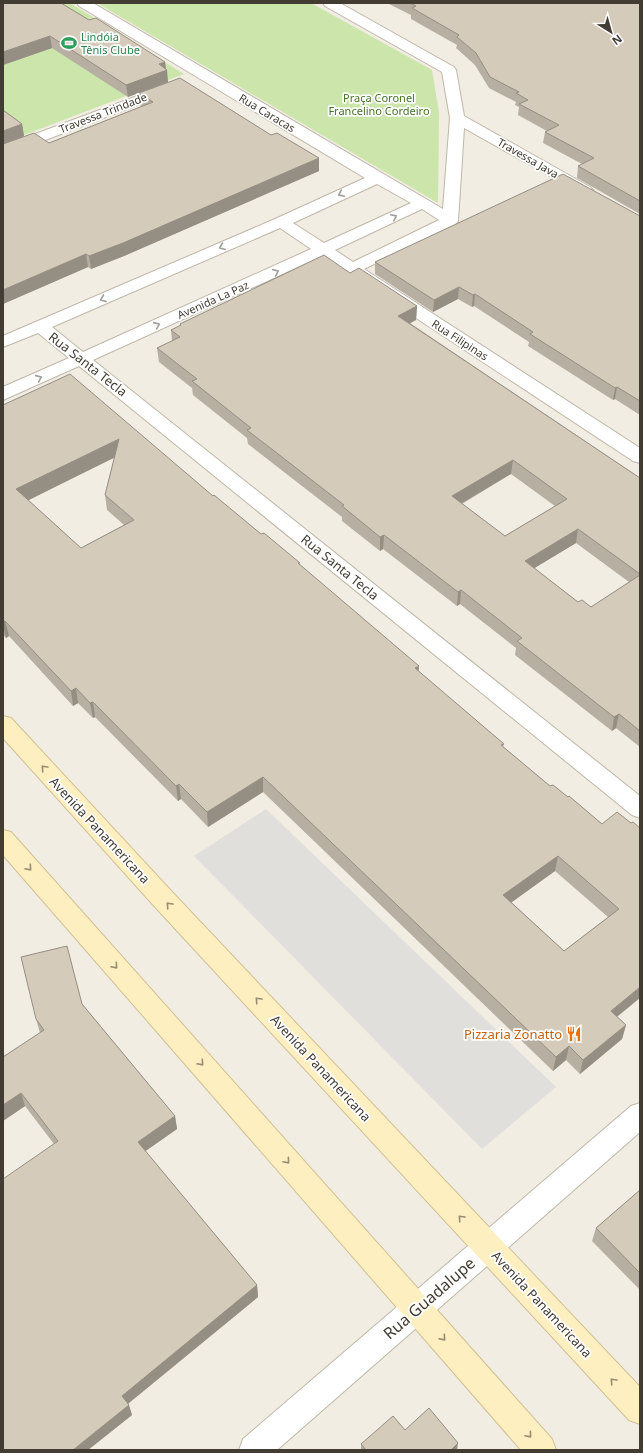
<svg xmlns="http://www.w3.org/2000/svg" width="643" height="1453" viewBox="0 0 643 1453" font-family="'Noto Sans',sans-serif">
  <rect width="100%" height="100%" fill="#f1ede3"/>
  <g fill="#cbe5ab">
    <path d="M29 3H70L184 74 3 143V12Z"/>
    <path d="M97 3H311L432 70 439 113 438 203Z"/>
  </g>
  <path fill="#e1dfdb" d="M266 809 556 1087 482 1149 194 856Z"/>
  <g fill="none" stroke-linecap="round" stroke-linejoin="round">
    <defs>
      <g id="street">
        <path d="M77 3H93L443 209 450 118 442 72 325 6 323 3H340L454 67 456 70 464 116 590 187 593 190 590 193 585 195 580 193 464 128 458 221 456 224 364 269 640 448V463L633 461 322 256 93 360 640 796V818L632 815 79 366 3 400V387L69 358 38 333 3 347V336L275 219 365 178 79 6ZM377 184 411 203 324 243 293 223ZM422 209 439 220 353 262 335 250ZM280 228 311 249 83 352 52 327Z"/>
        <path d="M167 85 172 86 174 89 172 92 3 156V146Z"/>
        <path d="M640 1103V1132L277 1450H239L243 1439 631 1106Z"/>
      </g>
      <g id="secondary">
        <path d="M3 716 11 718 174 894 640 1387V1424L629 1420 156 908 3 738Z"/>
        <path d="M3 830 11 832 552 1439 556 1450H521L3 855Z"/>
      </g>
    </defs>
    <use href="#street" stroke="#bfb7a8" stroke-width="2"/>
    <use href="#secondary" stroke="#d1c093" stroke-width="2"/>
    <use href="#street" fill="#fff" fill-rule="evenodd"/>
    <use href="#secondary" fill="#feefc0" fill-rule="evenodd"/>
  </g>
  <g fill="#b7afa1" fill-rule="evenodd">
    <path d="M3 3 89 20 165 62 168 82 128 97 52 48 3 65Z"/>
    <path d="M387 3H640V214L577 178 578 166 582 164 543 143 545 132 547 131 518 115 519 107 515 105 516 102 489 88 475 65 456 48 457 45 411 19V15Z"/>
    <path d="M139 93 319 171 124 256 91 269 88 267 3 304V110L22 124 24 136 49 143 142 106 140 105Z"/>
    <path d="M640 216V415L615 399 613 400 528 346 529 342 474 306 472 307 458 299 433 312 375 274V262Z"/>
    <path d="M350 273 417 306 416 320 410 323 640 478V747L616 728 612 731 515 655 516 648 460 604 457 606 383 549 380 551 342 521V517L248 444 247 438 193 395 192 388 159 362 157 348 172 341 171 330 180 326V324ZM511 474 555 506 505 536 462 504ZM576 543 629 582 591 607 578 602 534 568Z"/>
    <path d="M3 405 213 496 300 565 418 671 504 744 503 747 550 786 568 797 602 824 631 823 617 1017 626 1025 622 1039 580 1074 566 1060 553 1071 263 792 208 827 181 799 178 801 95 717 93 718 78 703 73 706 9 636 6 638 3 635ZM114 458 105 495 107 510 124 525 81 548 28 500ZM555 871 608 917 564 951 511 902Z"/>
    <path d="M82 1004 175 1116 177 1129 145 1151 257 1285 258 1297 128 1404 132 1415 88 1450 54 1144 25 1106 3 1121V1057L40 1033 36 1019Z"/>
    <path d="M640 1190V1290L592 1241 596 1228Z"/>
    <path d="M405 1430 457 1450H361V1444Z"/>
  </g>
  <g fill="#958e83">
    <path d="M50 36 52 48 3 65V52Z"/>
    <path d="M165 62 166 70H167L168 82 128 97 126 85 159 64Z"/>
    <path d="M22 124 24 136 3 145V131Z"/>
    <path d="M319 158V171L124 256 91 269 89 256Z"/>
    <path d="M86 254 88 267 3 304V290Z"/>
    <path d="M459 287 458 299 433 312 434 300Z"/>
    <path d="M475 294 474 306 472 307 473 295Z"/>
    <path d="M417 306 416 320 398 330V316Z"/>
    <path d="M617 387 615 399 613 400 615 388Z"/>
    <path d="M119 439 121 454 19 505 16 489Z"/>
    <path d="M513 460 511 474 450 510 452 496Z"/>
    <path d="M578 529 576 543 523 575 525 561Z"/>
    <path d="M384 535 383 549 380 551V537Z"/>
    <path d="M461 590 460 604 457 606 458 592Z"/>
    <path d="M5 621 9 636 6 638 3 625V622Z"/>
    <path d="M419 666 418 681 415 668Z"/>
    <path d="M76 688 78 703 73 706 71 691Z"/>
    <path d="M93 702 95 717 93 718 90 703Z"/>
    <path d="M619 714 616 728 612 731 614 717Z"/>
    <path d="M263 777V792L208 827 207 812Z"/>
    <path d="M179 784 181 799 178 801 176 786Z"/>
    <path d="M558 856 555 871 501 910 503 895Z"/>
    <path d="M640 987V998L607 1025 611 1011Z"/>
    <path d="M626 1025 622 1039 580 1074 583 1060Z"/>
    <path d="M569 1046 566 1060 553 1071 556 1057Z"/>
    <path d="M21 1093 25 1106 3 1121V1105Z"/>
    <path d="M175 1116 177 1129 140 1155 138 1142Z"/>
    <path d="M257 1285 258 1297 125 1406 122 1396Z"/>
    <path d="M129 1405 132 1415 88 1450H73Z"/>
    <path d="M458 1443 457 1450H451Z"/>
  </g>
  <g fill="#d5cbbb" stroke="#958e83" fill-rule="evenodd">
    <path d="M3 3H61L89 20 96 18 165 62 159 64 167 70 126 85 50 36 3 52Z"/>
    <path d="M410 3H640V201L578 166 594 158 545 132 559 125 519 104 528 100 516 93 519 92 490 77 476 53 457 37 459 35 412 8 416 6Z"/>
    <path d="M180 78 271 135 277 133 319 158 123 243 89 256 86 254 3 290V144L34 133 49 143 153 102 139 93Z"/>
    <path d="M3 110 22 124 3 131Z"/>
    <path d="M563 174 640 216V401L617 387 615 388 530 334 533 332 475 294 473 295 459 287 434 300 375 262Z"/>
    <path d="M324 255 350 273 359 268 417 306 398 316 640 478V574L578 529 525 561 578 602 582 600 591 607 640 575V731L619 714 614 717 517 641 522 638 461 590 458 592 384 535 380 537 342 506 344 505 247 430 251 428 192 381 197 379 157 348 180 337 171 330 181 325 180 324ZM513 460 567 499 505 536 452 496Z"/>
    <path d="M70 374 213 496 214 495 261 534 264 533 300 563H298L419 666 415 668 504 744 501 745 550 786 553 785 568 797 569 796 602 824 617 812 631 823 633 822 640 828V987L611 1011 626 1025 583 1060 569 1046 556 1057 263 777 207 812 179 784 176 786 93 702 90 703 76 688 71 691 5 621 3 622V405ZM119 439 105 495 134 520 81 548 16 489ZM558 856 619 909 564 951 503 895Z"/>
    <path d="M67 946 82 1004 175 1116 138 1142 257 1285 122 1396 129 1405 73 1450H3V1179L58 1141 21 1093 3 1105V1057L44 1030 36 1019 21 957Z"/>
    <path d="M640 1190V1273L596 1228Z"/>
    <path d="M429 1408 458 1443 451 1450H366L361 1444 393 1416 405 1430Z"/>
  </g>
  <defs><path id="oneway-chevron" d="M-2-3.5L2.5 0L-2 3.5" fill="none" stroke-width="1.6" stroke-linecap="round" stroke-linejoin="round"/></defs>
  <g stroke="#a09e99">
    <use href="#oneway-chevron" transform="translate(341 194) rotate(155)"/>
    <use href="#oneway-chevron" transform="translate(394 217) rotate(-26)"/>
    <use href="#oneway-chevron" transform="translate(222 247) rotate(157)"/>
    <use href="#oneway-chevron" transform="translate(276 272) rotate(-24)"/>
    <use href="#oneway-chevron" transform="translate(103 299) rotate(157)"/>
    <use href="#oneway-chevron" transform="translate(157 325) rotate(-24)"/>
    <use href="#oneway-chevron" transform="translate(39 378) rotate(-24)"/>
  </g>
  <g stroke="#978d72">
    <use href="#oneway-chevron" transform="translate(44 768) rotate(-133)"/>
    <use href="#oneway-chevron" transform="translate(29 868) rotate(49)"/>
    <use href="#oneway-chevron" transform="translate(169 905) rotate(-133)"/>
    <use href="#oneway-chevron" transform="translate(115 966) rotate(49)"/>
    <use href="#oneway-chevron" transform="translate(258 1000) rotate(-133)"/>
    <use href="#oneway-chevron" transform="translate(201 1063) rotate(49)"/>
    <use href="#oneway-chevron" transform="translate(287 1161) rotate(49)"/>
    <use href="#oneway-chevron" transform="translate(461 1218) rotate(-133)"/>
    <use href="#oneway-chevron" transform="translate(443 1338) rotate(49)"/>
    <use href="#oneway-chevron" transform="translate(613 1381) rotate(-133)"/>
    <use href="#oneway-chevron" transform="translate(529 1435) rotate(49)"/>
  </g>
  <defs>
    <symbol id="stadium-bare" viewBox="-9 -9 18 18"><path d="M0-5a6.5 5 0 1 0 0 10a6.5 5 0 1 0 0-10ZM-3.5-1.8h7v3.6h-7Z" fill="#2e9e5b" stroke="#fff" stroke-width="2.5" paint-order="stroke"/></symbol>
    <symbol id="restaurant-bare" viewBox="-9 -9 18 18"><path d="M-5-6h1v4h1v-4h1v4h1v-4h1v5L-1.5 .5V6h-2V.5L-5-1ZM5-6V6H3V1.5H1.5Q1.5-4 5-6Z" fill="#e8710a" stroke="#fff" stroke-width="2.5" paint-order="stroke"/></symbol>
  </defs>
  <g fill-rule="evenodd">
    <use href="#stadium-bare" x="58" y="32" width="22" height="22"/>
    <use href="#restaurant-bare" x="563" y="1023" width="22" height="22"/>
  </g>
  <g text-anchor="middle" stroke-width="3.5" stroke-linejoin="round" paint-order="stroke">
    <g font-size="11" fill="#27864d" stroke="#fff" text-anchor="start">
      <text x="81" y="41">Lindóia<tspan x="81" dy="13">Tênis Clube</tspan></text>
    </g>
    <g font-size="11" fill="#447228" stroke="#fff">
      <text x="379" y="102">Praça Coronel<tspan x="379" dy="13">Francelino Cordeiro</tspan></text>
    </g>
    <g font-size="11" fill="#423c33" stroke="#fff">
      <text transform="translate(103 113) rotate(-21)" y="4">Travessa Trindade</text>
      <text transform="translate(267 113) rotate(31)" y="4">Rua Caracas</text>
      <text transform="translate(528 158) rotate(30)" y="4">Travessa Java</text>
      <text transform="translate(213 300) rotate(-24)" y="4">Avenida La Paz</text>
      <text transform="translate(460 340) rotate(33)" y="4">Rua Filipinas</text>
    </g>
    <g font-size="13" fill="#423c33" stroke="#fff">
      <text transform="translate(88 364) rotate(38)" y="5">Rua Santa Tecla</text>
      <text transform="translate(340 567) rotate(39)" y="5">Rua Santa Tecla</text>
      <text transform="translate(100 830) rotate(47)" y="5">Avenida Panamericana</text>
      <text transform="translate(321 1068) rotate(47)" y="5">Avenida Panamericana</text>
      <text transform="translate(542 1304) rotate(47)" y="5">Avenida Panamericana</text>
    </g>
    <g font-size="13" fill="#c56008" stroke="#fff" text-anchor="end">
      <text x="562" y="1039">Pizzaria Zonatto</text>
    </g>
    <g font-size="16" fill="#423c33" stroke="#fff">
      <text transform="translate(429 1298) rotate(-41)" y="6">Rua Guadalupe</text>
    </g>
  </g>
  <rect width="643" height="1453" fill="none" stroke="#423c33" stroke-width="8"/>
  <g transform="translate(611 32) rotate(143)" stroke="#ffffff" stroke-width="3" paint-order="stroke">
  <path d="M0-3L7 15L0 10L-7 15Z" fill="#423c33"/>
  <text y="-6" font-size="11" font-weight="bold" text-anchor="middle" fill="#423c33">N</text>
  </g>
</svg>
